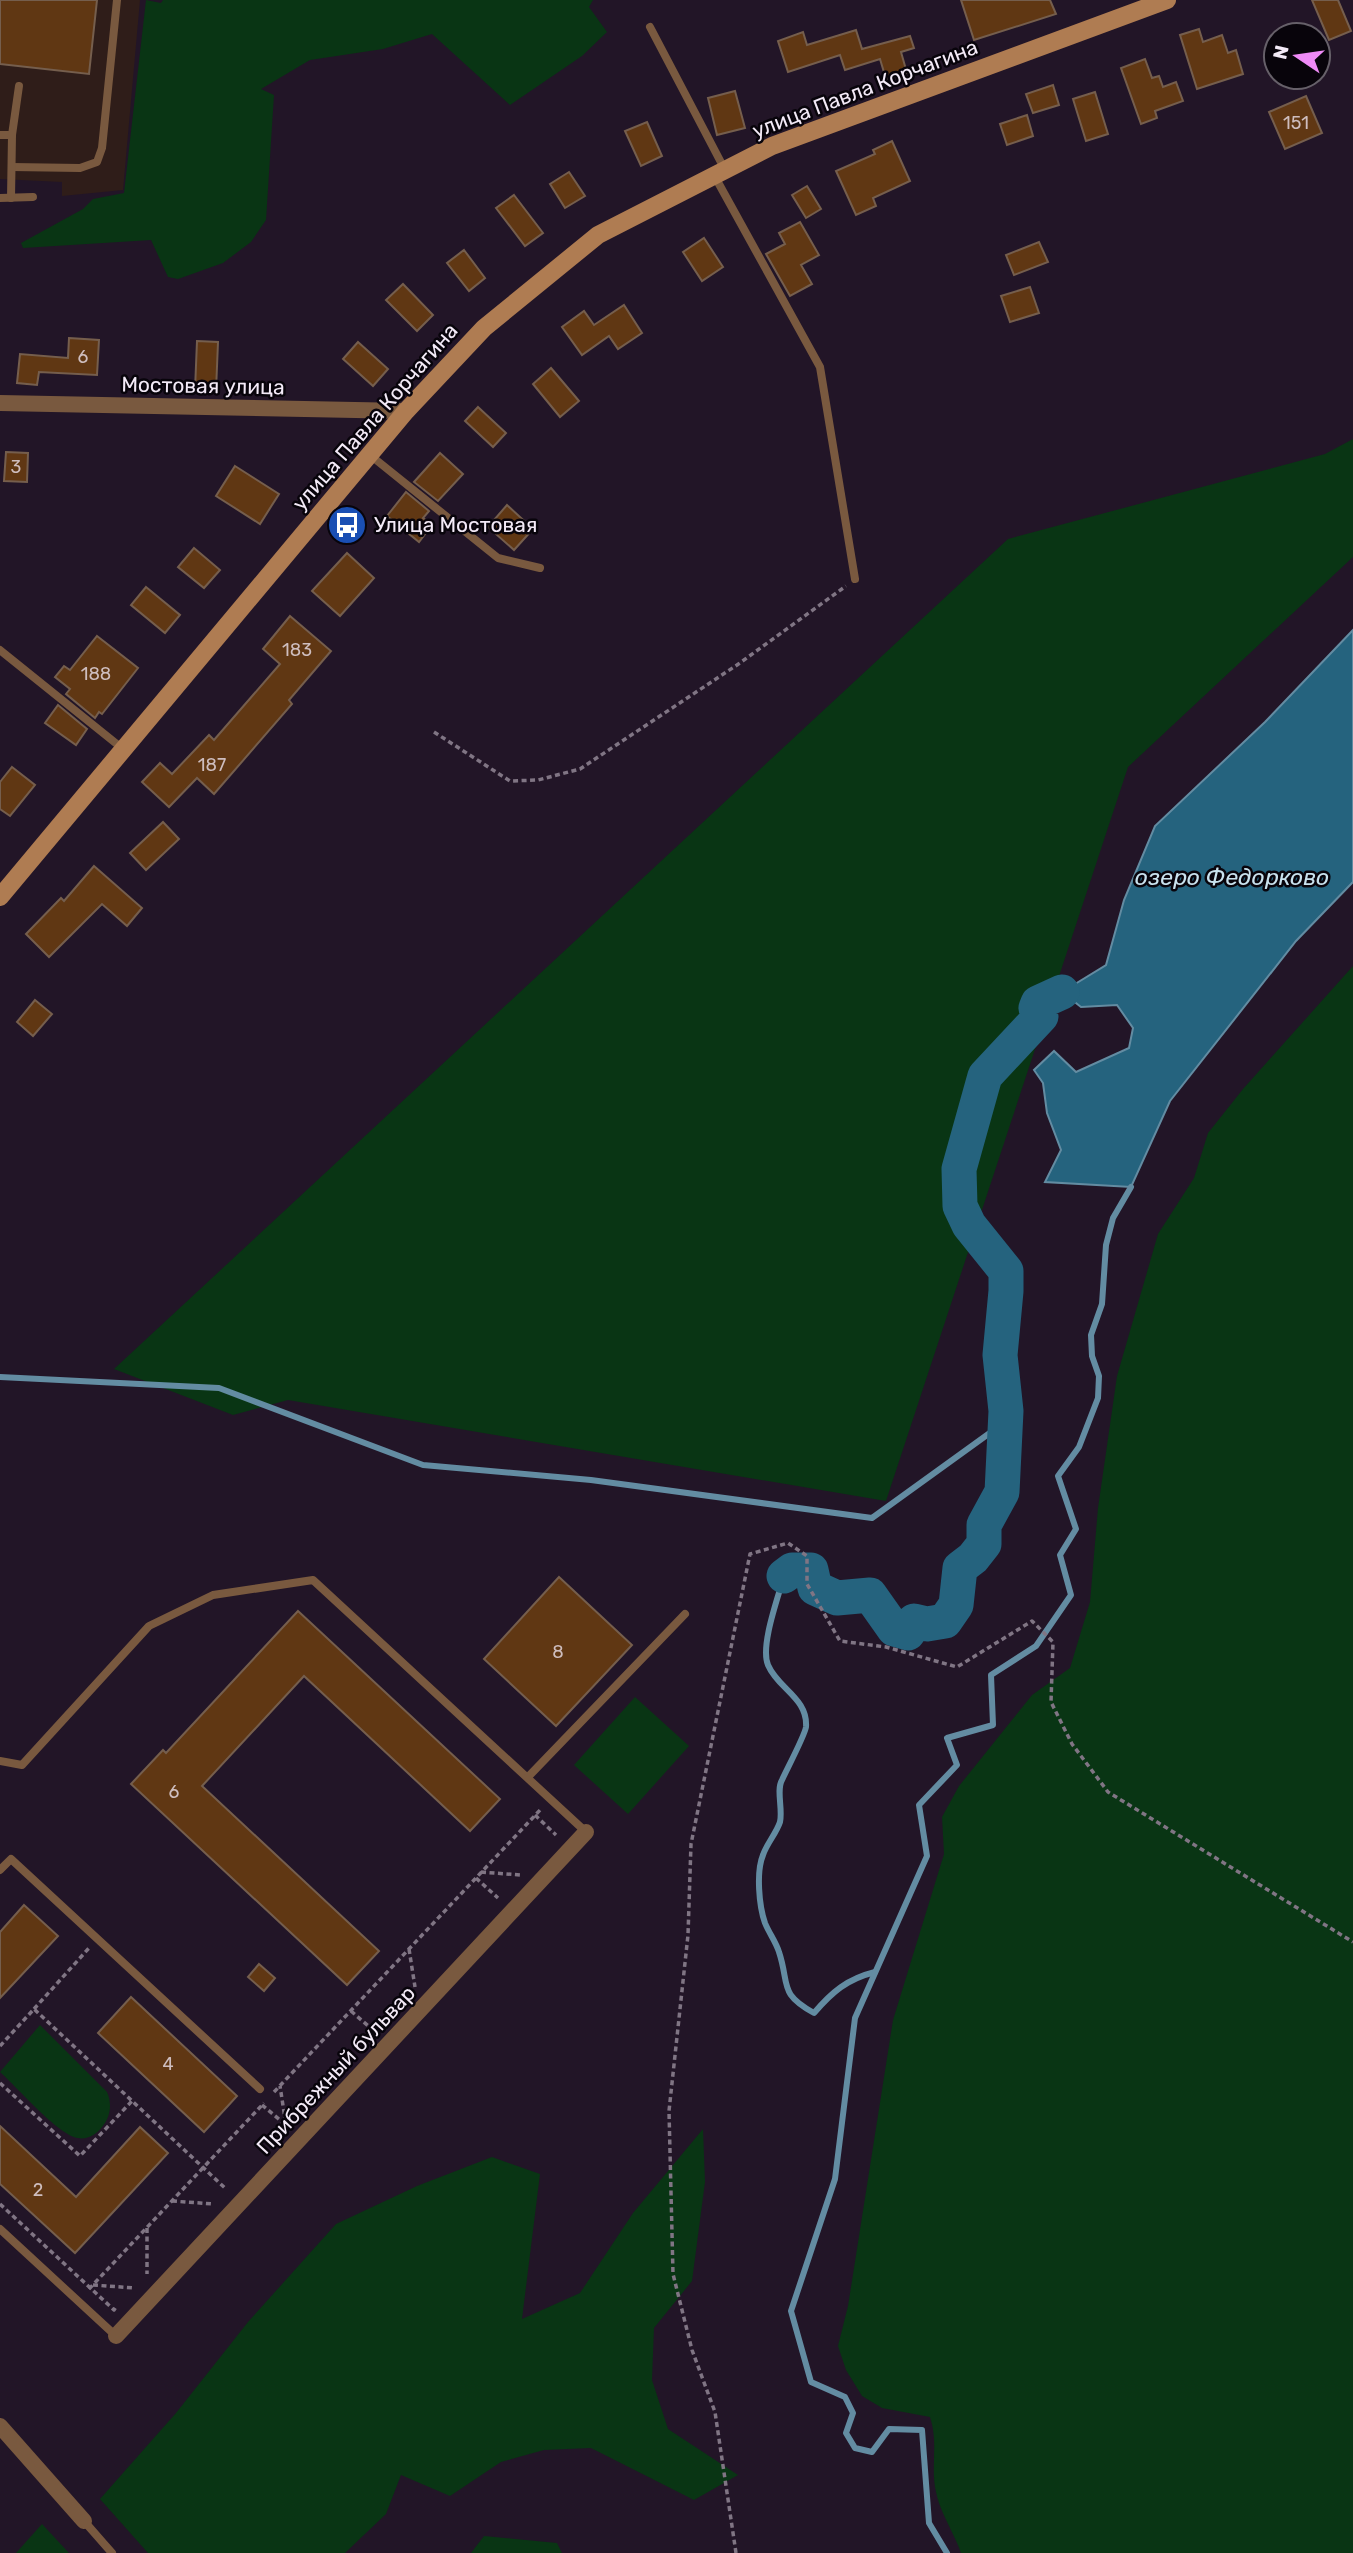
<svg xmlns="http://www.w3.org/2000/svg" width="1353" height="2553" viewBox="0 0 1353 2553" font-family="Rubik,sans-serif">
  <rect width="100%" height="100%" fill="#221527"/>
  <path fill="#2f1d19" d="M0 0H140L123 190 62 196V182L0 179Z"/>
  <g fill="#093514">
    <path d="M146 0 161 3 163 0H593L589 7 607 32 582 56 510 105 432 34 383 49 310 60 261 89 274 95 266 220 251 242 223 263 178 279 168 277 151 240 23 248 21 243 83 209 93 199 124 193Z"/>
    <path d="M1353 439V557L1128 767 886 1501 288 1400 233 1415 114 1369 1008 539 1325 454Z"/>
    <path d="M1353 966V2553H961C954 2533 940 2512 936 2492 930 2464 939 2446 930 2417L882 2408 862 2396 846 2370 838 2346 848 2306 893 2020 944 1854 942 1817 959 1786 1032 1695 1070 1668 1090 1602 1098 1508 1117 1376 1158 1234 1194 1178 1208 1133 1243 1089Z"/>
    <path d="M635 1697 689 1746 628 1814 574 1765Z"/>
    <path d="M40 2025 107 2092C112 2103 111 2117 102 2127 97 2134 87 2140 78 2138 59 2136 16 2086 0 2072Z"/>
    <path d="M703 2129 705 2182 692 2281 654 2328 652 2380 668 2429 738 2475 694 2500 591 2448 544 2450 501 2462 450 2496 401 2475 386 2514 345 2553H148L100 2499 176 2413 248 2322 336 2224 417 2186 492 2157 540 2174 522 2319 580 2293 633 2213Z"/>
    <path d="M42 2524 69 2553H16Z"/>
    <path d="M484 2536 557 2543 562 2553H471Z"/>
  </g>
  <path fill="#25637e" stroke="#638ca2" stroke-width="2" d="M1353 630V882L1296 941 1170 1101 1131 1187 1045 1182 1061 1150 1047 1113 1043 1083 1034 1070 1054 1051 1076 1072 1129 1048 1133 1028 1117 1005 1081 1007 1062 992 1106 965 1124 900 1155 826 1265 722Z"/>
  <g fill="none" stroke-linecap="round" stroke-linejoin="round">
    <g stroke="#638ca2" stroke-width="6">
      <path d="M0 1377 219 1388 423 1465 591 1480 872 1518 1005 1422"/>
      <path d="M784 1576C778 1598 760 1646 768 1665 778 1689 808 1698 806 1727 805 1735 786 1771 782 1780 776 1790 783 1809 780 1822 776 1834 767 1843 763 1855 756 1872 759 1906 765 1923 769 1933 776 1942 779 1952 790 1985 778 1993 814 2013 832 1992 847 1979 875 1972"/>
      <path d="M947 2553 929 2523 922 2430 889 2429 872 2452 855 2448 846 2433 853 2413 845 2397 811 2382 791 2311 835 2179 855 2018 927 1856 919 1805 957 1765 947 1738 993 1725 991 1675 1036 1646 1071 1595 1060 1555 1076 1529 1058 1476 1079 1447 1098 1398 1099 1376 1092 1356 1091 1335 1102 1304 1106 1245 1113 1218 1131 1187"/>
    </g>
    <path stroke="#25637e" stroke-width="35" d="M784 1576 792 1570H811L815 1588 837 1598 870 1595 894 1629 908 1633 914 1621 927 1624 945 1621 956 1605 960 1568 973 1558 984 1544V1525L1002 1492 1006 1411 1000 1355 1006 1291V1271L969 1225 960 1206 959 1169 985 1076 1041 1016 1036 1008 1038 1003 1062 992"/>
  </g>
  <g fill="#603713" stroke="#755e4d" stroke-width="2">
    <path d="M0 0H97L89 74 0 64Z"/>
    <path d="M961 0H1050L1056 14 974 40Z"/>
    <path d="M1312 0H1338L1351 31 1329 40Z"/>
    <path d="M1199 29 1203 42 1222 35 1228 53 1236 50 1243 74 1197 89 1180 35Z"/>
    <path d="M856 30 862 49 910 36 914 48 901 52 907 73 886 79 880 59 845 70 840 55 788 72 778 41 803 32 807 45Z"/>
    <path d="M1145 59 1152 78 1159 76 1163 87 1176 82 1183 101 1155 111 1157 118 1141 124 1121 68Z"/>
    <path d="M1053 85 1059 105 1033 113 1026 94Z"/>
    <path d="M735 91 745 128 717 135 708 98Z"/>
    <path d="M1095 92 1108 134 1086 141 1073 99Z"/>
    <path d="M1306 96 1322 133 1285 149 1269 112Z"/>
    <path d="M1027 115 1033 136 1007 145 1000 124Z"/>
    <path d="M647 122 662 156 641 166 625 131Z"/>
    <path d="M892 141 910 181 873 198 876 206 856 215 836 171 875 154 873 150Z"/>
    <path d="M569 172 585 196 565 208 550 184Z"/>
    <path d="M807 186 821 209 806 218 792 195Z"/>
    <path d="M514 195 543 233 525 246 496 208Z"/>
    <path d="M800 222 819 255 801 265 812 284 790 296 766 254 785 244 779 233Z"/>
    <path d="M704 238 723 267 702 281 683 252Z"/>
    <path d="M1039 242 1048 262 1014 275 1006 255Z"/>
    <path d="M464 250 485 278 469 291 447 263Z"/>
    <path d="M403 284 433 315 417 331 386 300Z"/>
    <path d="M1030 287 1039 313 1010 322 1001 296Z"/>
    <path d="M624 305 642 333 618 349 609 336 582 355 562 327 584 311 594 325Z"/>
    <path d="M69 338 99 340 97 375 39 372 37 385 17 383 20 354 68 358Z"/>
    <path d="M197 341 218 342 216 391 195 390Z"/>
    <path d="M358 342 388 369 373 386 343 359Z"/>
    <path d="M551 368 579 401 560 417 533 384Z"/>
    <path d="M478 407 506 433 493 447 465 421Z"/>
    <path d="M6 452 28 453 27 482 4 481Z"/>
    <path d="M440 453 463 474 438 501 414 482Z"/>
    <path d="M235 466 279 494 260 524 216 496Z"/>
    <path d="M406 492 429 511 423 518 432 525 419 542 387 516Z"/>
    <path d="M507 505 533 529 514 550 488 527Z"/>
    <path d="M194 548 220 570 204 588 178 567Z"/>
    <path d="M347 553 374 578 340 616 312 591Z"/>
    <path d="M146 587 180 615 165 633 131 605Z"/>
    <path d="M290 616 331 651 289 700 292 704 214 794 197 778 169 807 142 782 160 763 172 774 209 735 214 740 280 664 263 649Z"/>
    <path d="M97 636 138 668 102 714 99 712 95 718 66 694 70 689 55 677 64 666 70 670Z"/>
    <path d="M58 705 87 729 76 745 45 723Z"/>
    <path d="M12 767 35 785 10 816 0 809V782Z"/>
    <path d="M163 822 179 839 146 870 130 853Z"/>
    <path d="M94 866 142 908 127 926 102 904 49 957 26 934 61 898 64 901Z"/>
    <path d="M35 1000 52 1014 33 1036 17 1022Z"/>
    <path d="M559 1577 632 1645 556 1726 484 1659Z"/>
    <path d="M298 1611 500 1799 470 1831 304 1676 202 1786 379 1951 347 1985 131 1784 163 1750 166 1753Z"/>
    <path d="M24 1905 58 1936 0 1998V1932Z"/>
    <path d="M259 1964 275 1978 264 1991 248 1977Z"/>
    <path d="M131 1997 237 2096 204 2132 98 2033Z"/>
    <path d="M0 2126 76 2197 140 2127 168 2153 75 2253 0 2184Z"/>
  </g>
  <g fill="none" stroke-linecap="round" stroke-linejoin="round">
    <g stroke="#807584" stroke-width="3.5" stroke-dasharray="5 3.5" stroke-linecap="butt">
      <path d="M434 732 510 781 538 780 580 769 737 665 846 586"/>
      <path d="M535 1815 556 1835"/>
      <path d="M481 1872 520 1875"/>
      <path d="M476 1878 498 1898"/>
      <path d="M409 1949 415 1987"/>
      <path d="M34 2009 89 1948"/>
      <path d="M351 2011 374 2031"/>
      <path d="M0 2046 34 2009 226 2189"/>
      <path d="M0 2083 80 2156 132 2101"/>
      <path d="M274 2092 542 1808"/>
      <path d="M262 2105 286 2125 280 2086"/>
      <path d="M172 2201 213 2204"/>
      <path d="M0 2204 114 2310 116 2307"/>
      <path d="M147 2228V2274"/>
      <path d="M93 2285 134 2288"/>
      <path d="M89 2289 264 2103"/>
      <path d="M736 2553 715 2412 692 2350 673 2274 669 2111 688 1935 691 1844 750 1554 788 1543 807 1556V1584L840 1641 886 1647 957 1667 1032 1621 1053 1642 1051 1702 1072 1744 1108 1792 1353 1942"/>
    </g>
    <g stroke="#79593f" stroke-width="8">
      <path d="M650 27 725 170"/>
      <path d="M0 135H12"/>
      <path d="M12 167 80 168 97 162 102 148 117 0"/>
      <path d="M714 175 820 367 855 579"/>
      <path d="M0 198 33 197"/>
      <path d="M11 198 12 135 19 86"/>
      <path d="M370 455 498 558 540 568"/>
      <path d="M0 650 123 749"/>
      <path d="M0 1761 22 1765 149 1626 213 1595 313 1580 586 1832"/>
      <path d="M528 1777 685 1614"/>
      <path d="M0 1870 11 1859 260 2089"/>
      <path d="M0 2229 116 2336"/>
      <path d="M84 2521 112 2553"/>
    </g>
    <g stroke="#79593f" stroke-width="16">
      <path d="M0 403 406 411"/>
      <path d="M116 2336 586 1832"/>
      <path d="M0 2426 84 2521"/>
    </g>
    <path stroke="#af7c52" stroke-width="18" d="M0 897 406 411 484 328 598 235 772 146 1167 0"/>
  </g>
  <defs>
    <symbol id="bus-disc" viewBox="-11 -11 22 22"><circle r="9.5" fill="#1a4fb4" stroke="#08040b"/><path d="M-5-6H5V4H4V6H2V4H-2V6H-4V4H-5ZM-3.5-4V0h7V-4ZM-3.5 1.2v1.5H-2V1.2ZM2 1.2v1.5H3.5V1.2Z" fill="#fff"/></symbol>
  </defs>
  <g fill-rule="evenodd">
    <use href="#bus-disc" x="325" y="503" width="44" height="44"/>
  </g>
  <g text-anchor="middle" stroke-width="5" stroke-linejoin="round" paint-order="stroke">
    <g font-size="18" fill="#cebdbe">
      <text x="1296" y="129">151</text>
      <text x="83" y="363">6</text>
      <text x="16" y="473">3</text>
      <text x="297" y="656">183</text>
      <text x="96" y="680">188</text>
      <text x="212" y="771">187</text>
      <text x="558" y="1658">8</text>
      <text x="174" y="1798">6</text>
      <text x="168" y="2070">4</text>
      <text x="38" y="2196">2</text>
    </g>
    <g font-size="21" fill="#f3eaf7" stroke="#08040b">
      <text transform="translate(865 89) rotate(-21)" y="7">улица Павла Корчагина</text>
      <text transform="translate(203 386) rotate(1)" y="7">Мостовая улица</text>
      <text transform="translate(375 417) rotate(-49)" y="7">улица Павла Корчагина</text>
      <text transform="translate(336 2070) rotate(-47)" y="7">Прибрежный бульвар</text>
    </g>
    <g font-size="21" fill="#f3eaf7" stroke="#08040b" text-anchor="start">
      <text x="374" y="532">Улица Мостовая</text>
    </g>
    <g font-size="23" font-style="italic" fill="#c9e2ee" stroke="#08040b">
      <text x="1232" y="885">озеро Федорково</text>
    </g>
  </g>
  <g transform="translate(1297 56) rotate(283)"><circle r="33" fill="#08040b" stroke="#666069" stroke-width="2"/>
  <path d="M0-5L12 26L0 18L-12 26Z" fill="#ef8bf7"/>
  <text y="-10" font-size="19" font-weight="bold" text-anchor="middle" fill="#f3eaf7">N</text>
  </g>
</svg>
